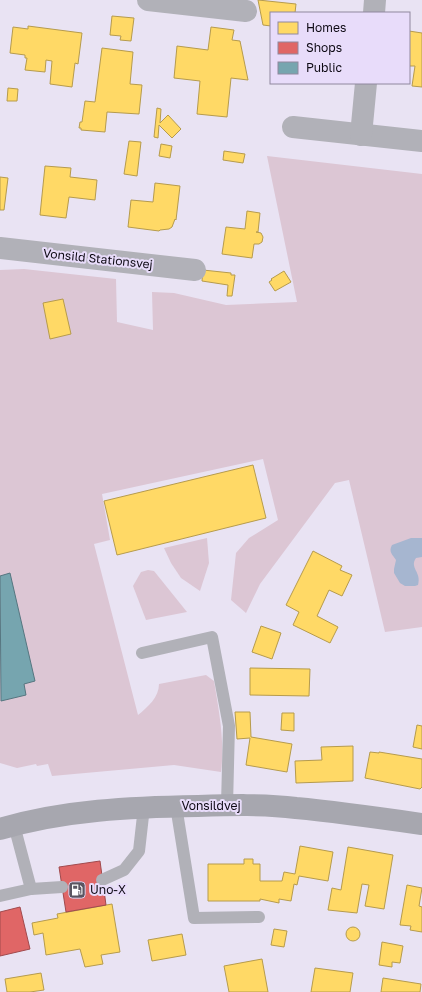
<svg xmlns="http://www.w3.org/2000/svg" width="422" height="992" viewBox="0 0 422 992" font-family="'Golos Text',sans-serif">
  <rect width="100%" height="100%" fill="#e9e3f3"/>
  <g fill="#dcc6d4">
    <path d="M267 156 422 174V627L385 632 349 480 335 483 260 584 246 613 231 600 236 553 249 538 278 520 263 459 102 494 110 540 94 544 138 715C148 707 159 697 159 684L206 675 214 681C219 711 225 742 221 772L174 765 52 776 48 764 37 766 36 764 17 768 0 763V270L24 269 116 279 117 322 153 330 152 292 174 293 226 305 297 302Z"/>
    <path d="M207 538 209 563 200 591 181 578 171 563 164 548Z"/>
    <path d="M148 570 154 571 187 612 146 620 133 586 141 572Z"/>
  </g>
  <path fill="#a6b6d0" d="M411 538H422V557L416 558C409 568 422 572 418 585L415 586H405L400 583 394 573V569L396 560C393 555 388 552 392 545Z"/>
  <g fill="#ffd966" stroke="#b69b4d">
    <path d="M258 0 296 4 295 13H271V26L263 25Z"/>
    <path d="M112 16 134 18 131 41 120 40 121 36 110 35Z"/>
    <path d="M28 26 82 33 78 64 75 63 72 87 50 84 52 61 46 60 45 72 25 70 27 58H25V55L10 53 13 27 28 29Z"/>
    <path d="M211 27 234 30 232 40 240 41 248 80 231 78 227 117 197 114 200 81 174 78 177 46 208 50Z"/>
    <path d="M409 31 422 33V87L412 86 415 66H409Z"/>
    <path d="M102 48 133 52 130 84 142 85 139 114 107 112 105 132 81 130V128H79L80 122H82L85 101 95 102Z"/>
    <path d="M8 88 18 89 17 101H7Z"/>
    <path d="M157 108 161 109 160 123 168 115 181 129 172 138 159 125 158 138 154 137Z"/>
    <path d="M129 141 141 142 137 176 124 174Z"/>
    <path d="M161 144 172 146 170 158 159 156Z"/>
    <path d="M224 151 245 154 243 163 223 160Z"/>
    <path d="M45 166 71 168 70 177 97 180 95 200 69 197 66 218 40 215Z"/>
    <path d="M0 177 8 178 4 210H0Z"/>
    <path d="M155 183 180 186 176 220 175 219 172 227 169 229 160 230 159 231 128 227 131 200 153 202Z"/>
    <path d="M247 211 260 213 258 232H256L261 233 263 237 262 242 259 244H254L252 258 222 254 226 227 245 229Z"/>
    <path d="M203 270 231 273V275H235L232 296H227L228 285 202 281Z"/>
    <path d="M284 271 291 282 275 291 269 282 272 280 271 279Z"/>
    <path d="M63 299 71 334 50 339 43 303Z"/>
    <path d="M253 465 266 518 117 555 104 501Z"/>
    <path d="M313 551 342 566 340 570 352 575 342 596 329 590 317 616 338 627 330 643 293 625 299 612 286 605Z"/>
    <path d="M261 626 281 633 272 659 252 652Z"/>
    <path d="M250 668 310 669 309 696 250 695Z"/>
    <path d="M235 712H250L251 737 292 744 287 772 246 765 250 738 237 739Z"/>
    <path d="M282 713H294V731L281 730Z"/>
    <path d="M417 725 422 726V749L413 747Z"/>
    <path d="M353 746V781L296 783 295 761 322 760 321 747Z"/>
    <path d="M370 752 379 753V752L422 759V787L420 789 365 778Z"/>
    <path d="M300 846 333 852 328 881 299 876 297 885 294 884 291 901 279 899V903L260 899V901H208V864H244V859H253V864H260V881H282L284 872 295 874Z"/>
    <path d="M348 847 393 855 384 909 365 906 369 885 362 884 357 913 328 910 332 888 341 890Z"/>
    <path d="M407 885 422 888 419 906 422 907V932L410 930 411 926 400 925Z"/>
    <path d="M112 904 120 952 101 955 103 964 85 967 80 949 46 955 43 933 34 935 32 923 58 918 57 914Z"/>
    <circle cx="353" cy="934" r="7"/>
    <path d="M274 929 287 931 284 947 271 945Z"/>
    <path d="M182 934 186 955 152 961 148 940Z"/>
    <path d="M382 942 403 946 400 963 392 962V967L379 965Z"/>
    <path d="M262 959 268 992H229L224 966Z"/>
    <path d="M315 968 353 973 350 992H311Z"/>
    <path d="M41 973 44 990 30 992H7L5 979Z"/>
    <path d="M383 978 421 984 420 992H381Z"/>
  </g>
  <g fill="#e06666" stroke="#a14a4d">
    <path d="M100 861 106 905 66 912 59 867Z"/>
    <path d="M20 907 30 949 0 956V912Z"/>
  </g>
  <path fill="#76a5af" stroke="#567680" d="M10 573 35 681 24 684 26 695 1 701 0 576Z"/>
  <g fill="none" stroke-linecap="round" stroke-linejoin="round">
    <g stroke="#b1b1b8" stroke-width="12">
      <path d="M142 653 212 637 229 726 227 805"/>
      <path d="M176 806 194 918 259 917"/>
      <path d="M14 825 31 889"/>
      <path d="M102 880 124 870 139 851 144 807"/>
      <path d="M0 896 31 889 62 887"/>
    </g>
    <g stroke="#b1b1b8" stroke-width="22">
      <path d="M148 0 246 11"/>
      <path d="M374 13 375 0"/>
      <path d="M293 127 422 141"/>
      <path d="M361 135 366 83"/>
      <path d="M0 248 195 270"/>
    </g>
    <path stroke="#a7a7af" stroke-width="22" d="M0 829C64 810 132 807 198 806 230 805 264 804 296 808 338 812 380 818 422 824"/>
  </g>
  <defs>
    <symbol id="fuel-square" viewBox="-11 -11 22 22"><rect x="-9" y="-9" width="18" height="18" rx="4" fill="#5a5561" stroke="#e8dcfa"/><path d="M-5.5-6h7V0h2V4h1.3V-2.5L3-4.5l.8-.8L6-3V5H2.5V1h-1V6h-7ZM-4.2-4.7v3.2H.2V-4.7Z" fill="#fff"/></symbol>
  </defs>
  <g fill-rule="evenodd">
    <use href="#fuel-square" x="67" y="880" width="20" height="20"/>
  </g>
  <g text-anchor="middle" stroke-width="4" stroke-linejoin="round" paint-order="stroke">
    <g font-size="12" fill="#0d0913" stroke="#e8dcfa">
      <text transform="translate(98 259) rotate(6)" y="4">Vonsild Stationsvej</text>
      <text x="211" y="810">Vonsildvej</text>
    </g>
    <g font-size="12" fill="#0d0913" stroke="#e8dcfa" text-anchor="start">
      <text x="90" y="894">Uno-X</text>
    </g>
  </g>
  <rect x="270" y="12" width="140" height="72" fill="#e8dcfa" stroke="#90889e"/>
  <rect x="278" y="22" width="20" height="12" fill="#ffd966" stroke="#90889e"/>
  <text x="306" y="32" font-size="12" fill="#0d0913">Homes</text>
  <rect x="278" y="42" width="20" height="12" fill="#e06666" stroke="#90889e"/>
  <text x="306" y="52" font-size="12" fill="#0d0913">Shops</text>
  <rect x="278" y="62" width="20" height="12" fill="#76a5af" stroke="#90889e"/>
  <text x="306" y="72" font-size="12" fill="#0d0913">Public</text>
</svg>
